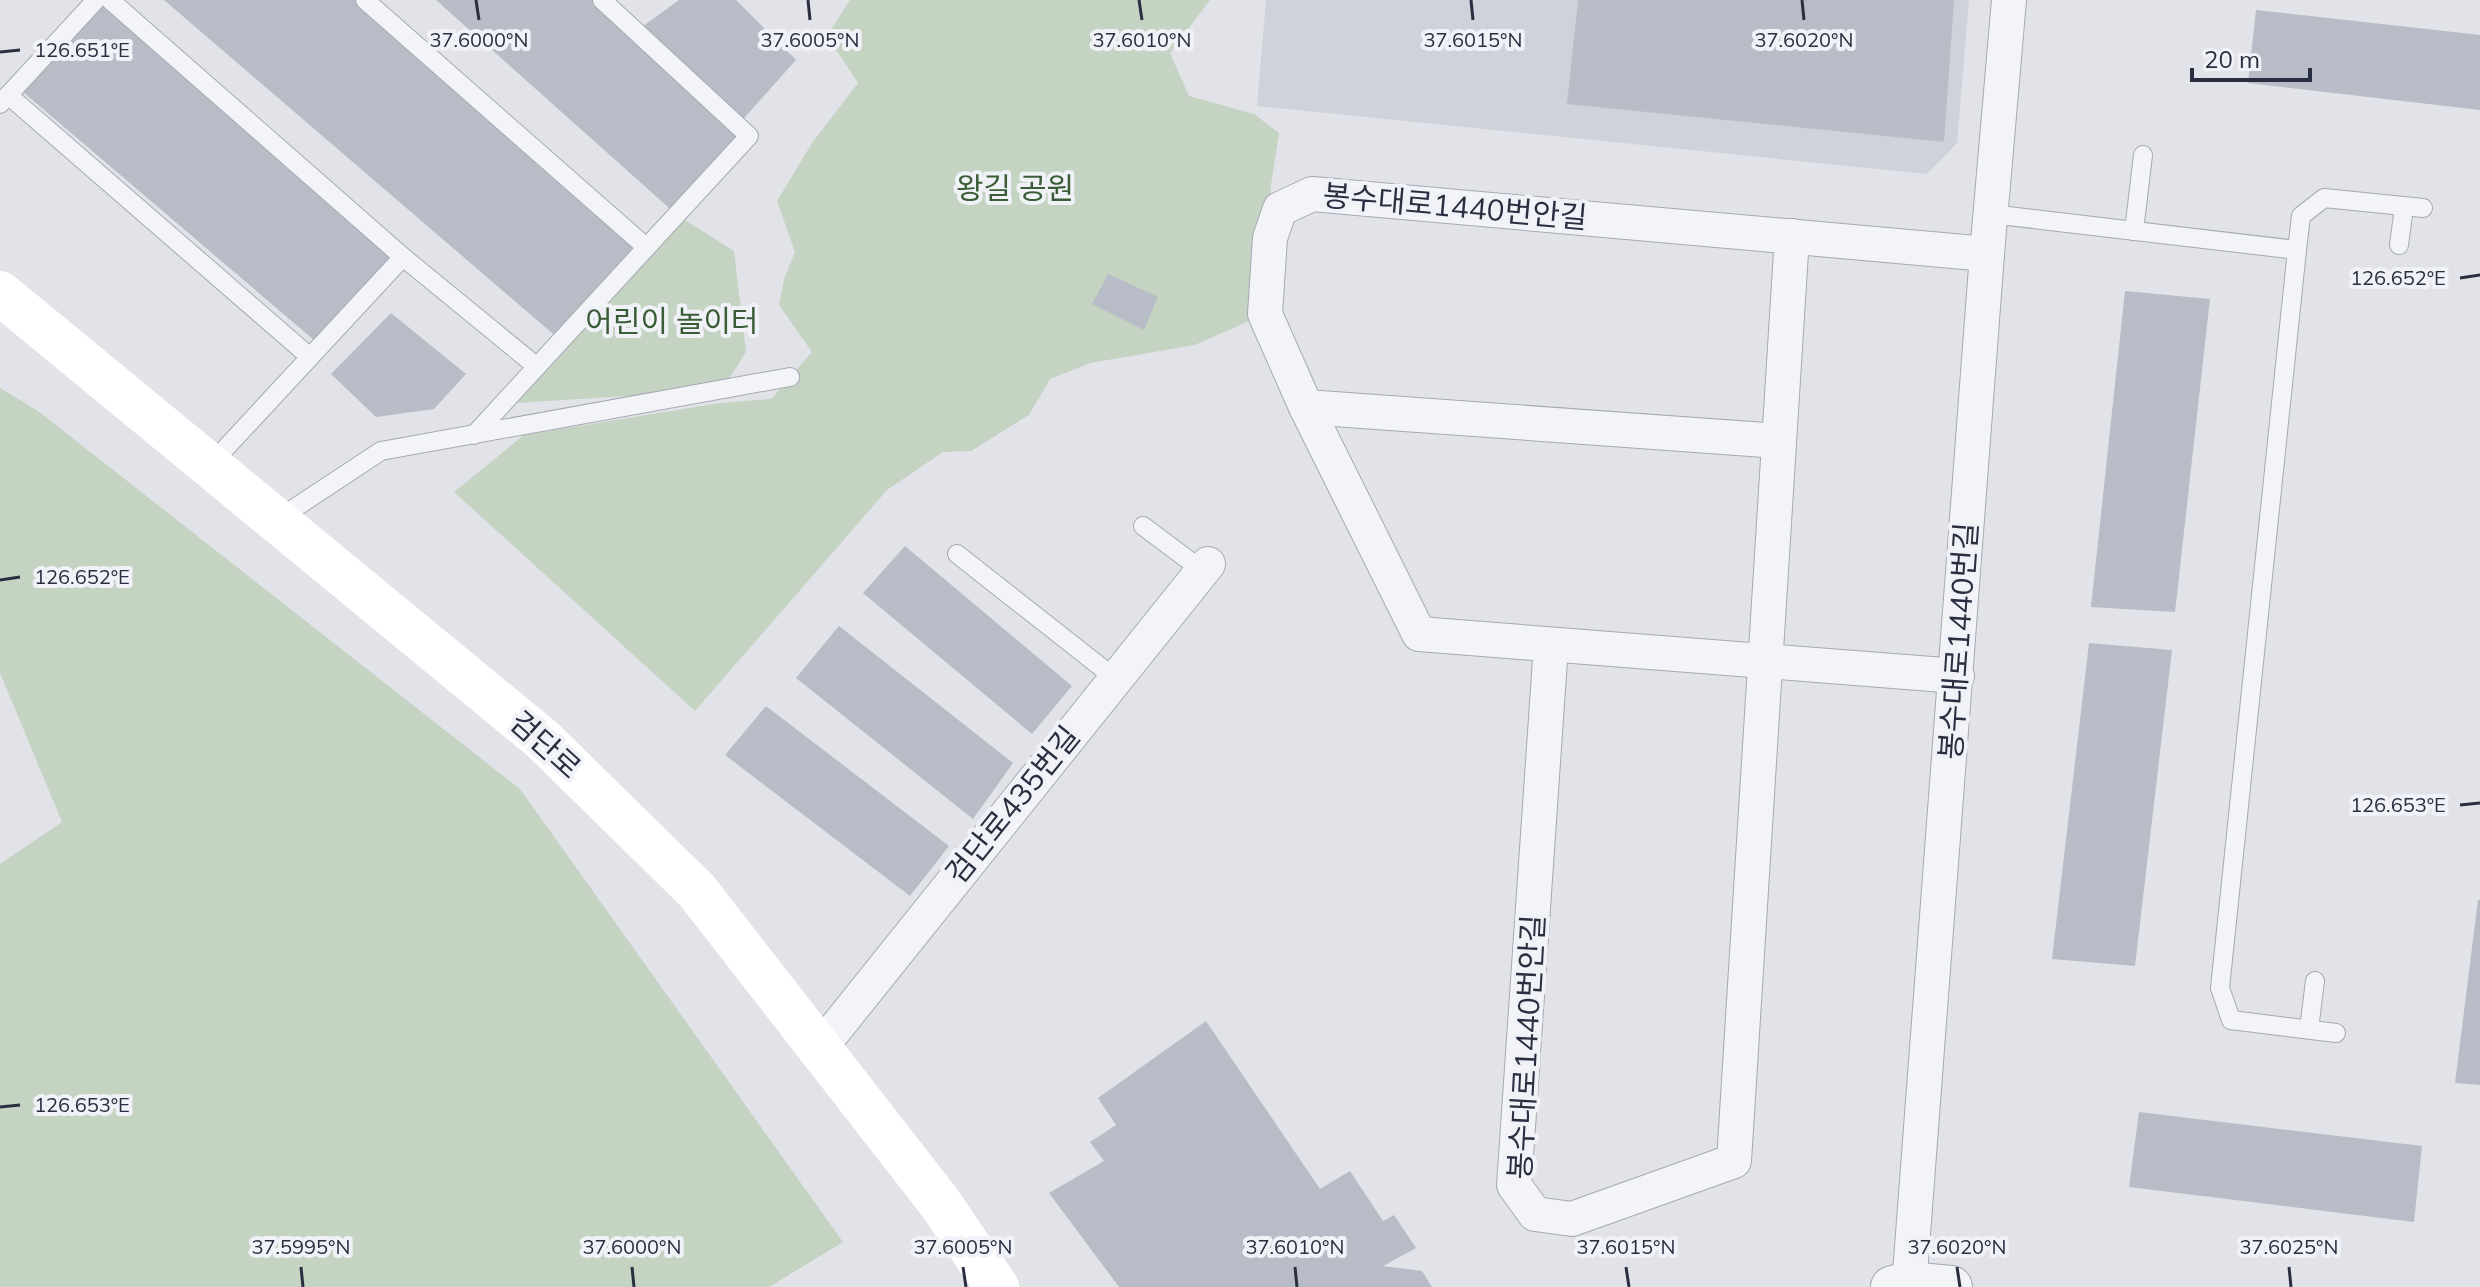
<svg xmlns="http://www.w3.org/2000/svg" width="2480" height="1287" viewBox="0 0 2480 1287" font-family="Mulish,'Noto Sans KR',sans-serif">
  <rect width="100%" height="100%" fill="#e1e3e9"/>
  <path fill="#cfd2db" d="M1266 0H1969L1957 143 1927 174 1257 106Z"/>
  <g fill="#c4d3c2">
    <path d="M850 0H1210L1170 53 1189 96 1254 114 1279 133 1271 185 1265 314 1195 345 1090 363 1050 379 1029 415 971 451 943 452 887 490 695 711 454 492 524 435 720 403 771 399 812 352 779 305 784 279 795 252 777 201 812 143 858 83 827 36Z"/>
    <path d="M677 215 734 251 746 352 722 390 502 404Z"/>
    <path d="M0 388 38 411 520 789 843 1242 769 1287H0V864L62 822 0 673Z"/>
  </g>
  <g fill="#b8bcc6">
    <path d="M96 0H110L403 257 321 346 16 86Z"/>
    <path d="M164 0H365L646 247 559 339Z"/>
    <path d="M436 0H600L635 32 679 0H736L796 60 738 125 749 136 677 215Z"/>
    <path d="M1578 0H1954L1944 142 1567 104Z"/>
    <path d="M2256 10 2480 35V110L2248 83Z"/>
    <path d="M1108 274 1158 297 1144 330 1092 304Z"/>
    <path d="M2125 291 2210 299 2175 612 2091 607Z"/>
    <path d="M391 313 466 374 434 409 376 417 331 374Z"/>
    <path d="M905 546 1072 686 1032 734 863 593Z"/>
    <path d="M839 626 1013 763 973 819 796 678Z"/>
    <path d="M2089 643 2172 650 2135 966 2052 959Z"/>
    <path d="M766 706 949 846 910 896 725 755Z"/>
    <path d="M2478 900H2480V1085L2455 1083Z"/>
    <path d="M1206 1021 1320 1189 1350 1171 1383 1221 1394 1215 1416 1248 1383 1266 1422 1271 1432 1287H1119L1049 1193 1104 1161 1090 1142 1116 1125 1098 1098Z"/>
    <path d="M2139 1112 2422 1146 2414 1222 2129 1187Z"/>
  </g>
  <g fill="none" stroke-linecap="round" stroke-linejoin="round">
    <defs>
      <g id="service">
        <path d="M110 0 403 257 536 366"/>
        <path d="M365 0 646 247"/>
        <path d="M8 95 310 357"/>
        <path d="M0 104 96 0"/>
        <path d="M1991 214 2297 250 2220 988 2231 1020 2336 1033"/>
        <path d="M2134 231 2143 155"/>
        <path d="M2399 245 2404 207"/>
        <path d="M2297 250 2301 216 2324 198 2423 208"/>
        <path d="M474 435 749 136 602 0"/>
        <path d="M209 466 403 257"/>
        <path d="M278 519 381 451 790 377"/>
        <path d="M1143 526 1203 571"/>
        <path d="M957 554 1116 679"/>
        <path d="M2309 1029 2315 981"/>
      </g>
      <g id="minor">
        <path d="M1306 407 1779 441"/>
        <path d="M1551 645 1514 1185 1535 1214 1572 1219 1734 1161 1792 236"/>
        <path d="M1957 676 1419 634 1306 407 1265 314 1270 238 1280 209 1312 194 1987 254"/>
        <path d="M820 1048 1208 564"/>
        <path d="M1909 1287 1987 254 2009 0"/>
      </g>
      <path id="tertiary" d="M1892 1287 1908 1283 1951 1287"/>
    </defs>
    <use href="#service" stroke="#a6a9b3" stroke-width="20"/>
    <use href="#minor" stroke="#a6a9b3" stroke-width="36"/>
    <use href="#tertiary" stroke="#a6a9b3" stroke-width="44"/>
    <use href="#service" stroke="#f3f4f7" stroke-width="18"/>
    <use href="#minor" stroke="#f3f4f7" stroke-width="34"/>
    <use href="#tertiary" stroke="#f3f4f7" stroke-width="42"/>
    <path stroke="#fff" stroke-width="44" d="M0 293 542 739 697 891 940 1203 997 1287"/>
  </g>
  <path fill="none" stroke="#292f40" stroke-width="3" d="M476 0 479 20M808 0 810 20M1139 0 1142 20M1471 0 1473 20M1802 0 1804 20M0 52 20 50M2460 278 2480 275M0 580 20 577M2460 805 2480 803M0 1107 20 1105M301 1267 303 1287M632 1267 634 1287M963 1267 966 1287M1295 1267 1297 1287M1626 1267 1629 1287M1957 1267 1960 1287M2289 1267 2291 1287"/>
  <g text-anchor="middle" stroke-width="8" stroke-linejoin="round" paint-order="stroke">
    <g font-size="30" fill="#3a5c37" stroke="#f0f2f7">
      <text x="1015" y="199">왕길 공원</text>
      <text x="672" y="332">어린이 놀이터</text>
    </g>
    <g font-size="30" fill="#292f40" stroke="#f0f2f7">
      <text transform="translate(1455 207) rotate(5)" y="10">봉수대로1440번안길</text>
      <text transform="translate(1959 641) rotate(-86)" y="10">봉수대로1440번길</text>
      <text transform="translate(545 745) rotate(42)" y="10">검단로</text>
      <text transform="translate(1013 805) rotate(-51)" y="10">검단로435번길</text>
      <text transform="translate(1527 1047) rotate(-87)" y="10">봉수대로1440번안길</text>
    </g>
  </g>
  <g font-size="20" text-anchor="middle" fill="#292f40" stroke="#f0f2f7" stroke-width="8" stroke-linejoin="round" paint-order="stroke">
    <text x="479" y="47">37.6000°N</text>
    <text x="810" y="47">37.6005°N</text>
    <text x="1142" y="47">37.6010°N</text>
    <text x="1473" y="47">37.6015°N</text>
    <text x="1804" y="47">37.6020°N</text>
    <text x="82" y="57">126.651°E</text>
    <text x="2398" y="285">126.652°E</text>
    <text x="82" y="584">126.652°E</text>
    <text x="2398" y="812">126.653°E</text>
    <text x="82" y="1112">126.653°E</text>
    <text x="301" y="1254">37.5995°N</text>
    <text x="632" y="1254">37.6000°N</text>
    <text x="963" y="1254">37.6005°N</text>
    <text x="1295" y="1254">37.6010°N</text>
    <text x="1626" y="1254">37.6015°N</text>
    <text x="1957" y="1254">37.6020°N</text>
    <text x="2289" y="1254">37.6025°N</text>
  </g>
  <path d="M2192 68v12h118v-12" fill="none" stroke="#292f40" stroke-width="4"/>
  <text x="2204" y="68" font-size="24" fill="#292f40" stroke="#f0f2f7" stroke-width="6" paint-order="stroke">20 m</text>
</svg>
